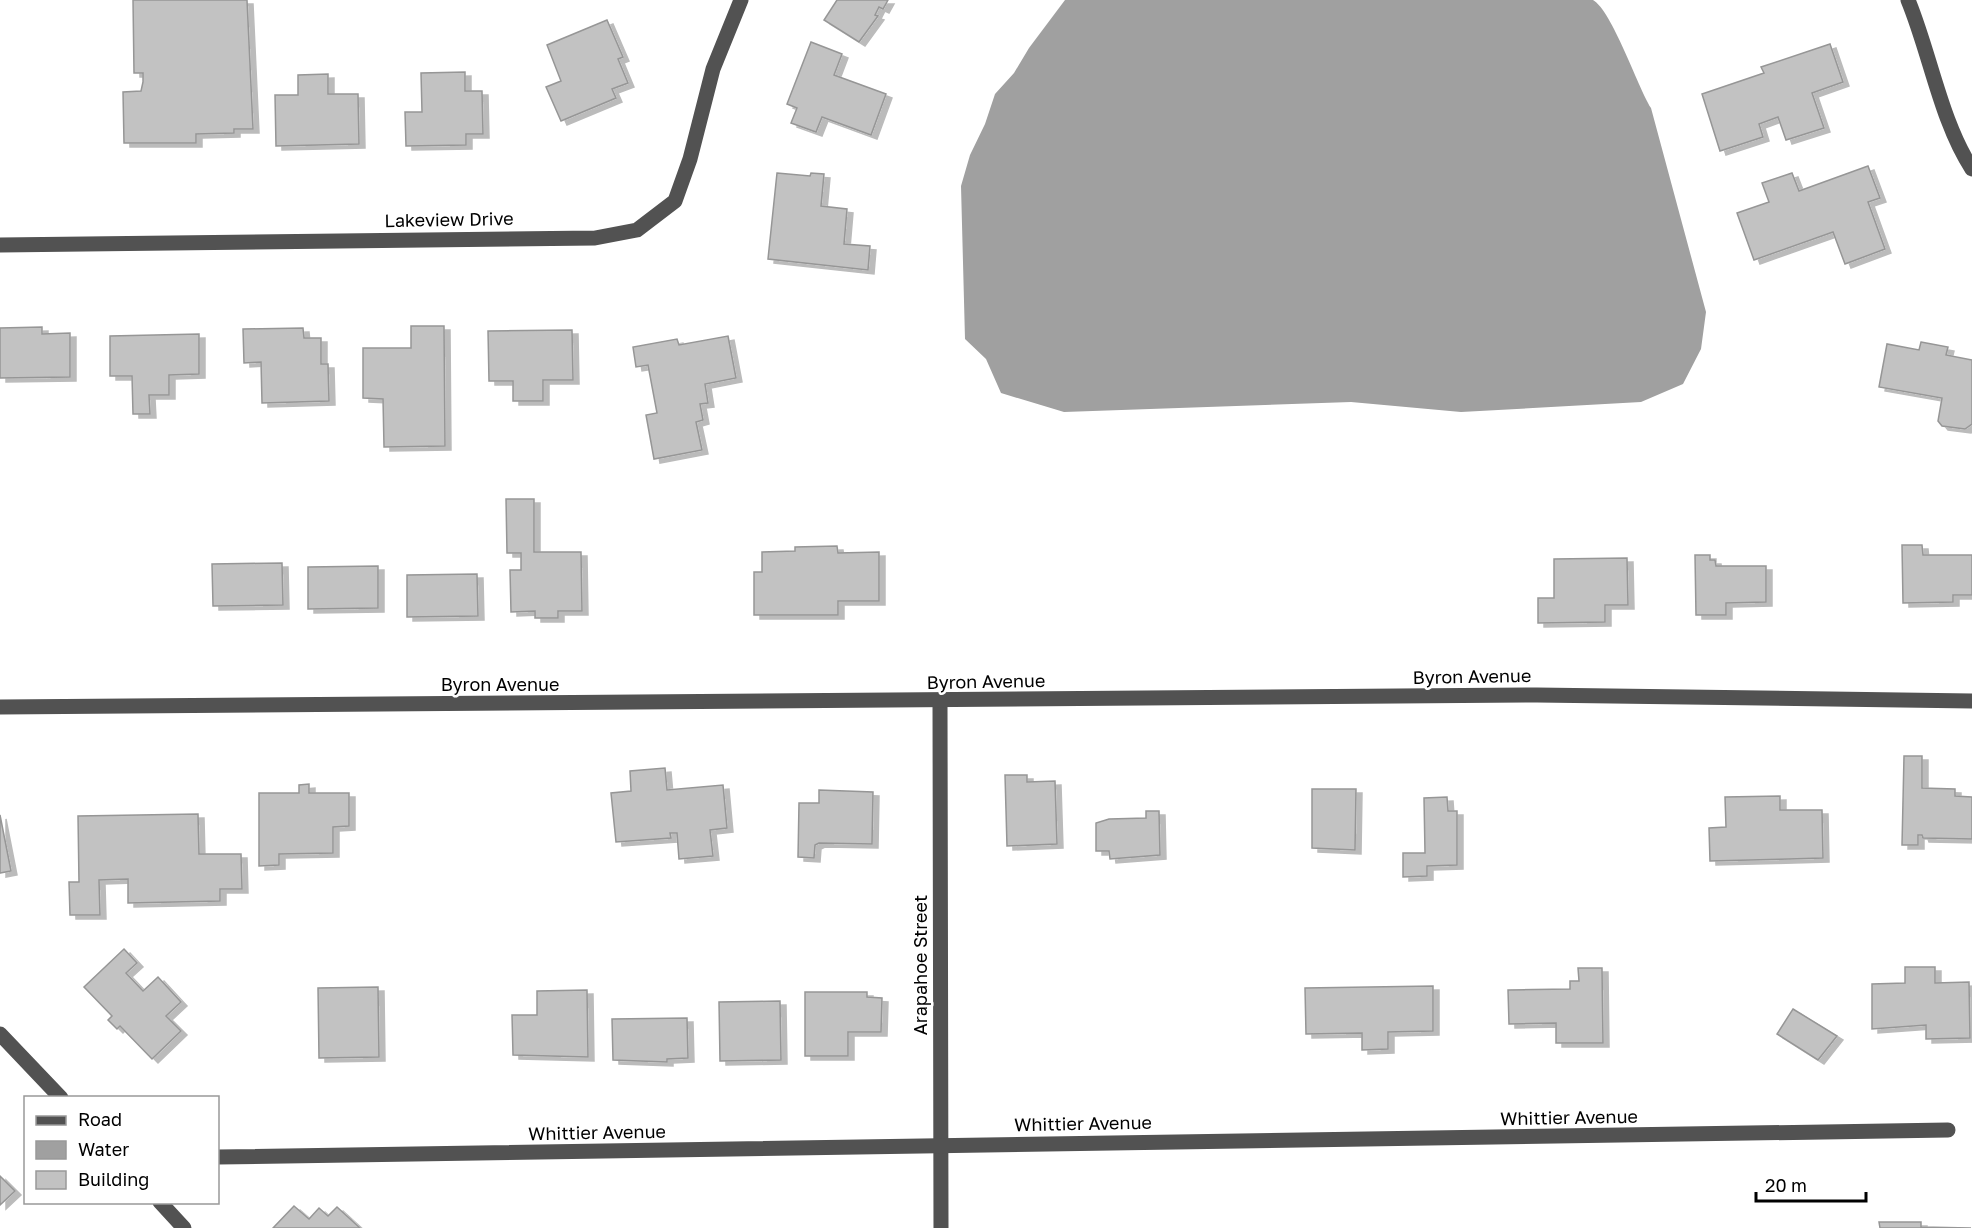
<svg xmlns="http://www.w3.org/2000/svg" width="1972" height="1228" viewBox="0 0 1972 1228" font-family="'Golos Text',sans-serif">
  <defs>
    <filter id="shadow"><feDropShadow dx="6" dy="4" stdDeviation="0" flood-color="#0004"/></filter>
  </defs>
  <rect width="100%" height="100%" fill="#fff"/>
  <path fill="#a0a0a0" d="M1065 0H1593C1612 11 1637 85 1651 108L1706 312 1701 349 1683 384 1641 402 1461 412 1351 402 1064 412 1001 393 986 359 965 339 961 186 970 155 985 124 995 94 1014 73 1029 48Z"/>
  <g fill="#c2c2c2" stroke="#969696" stroke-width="1.5" filter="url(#shadow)">
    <path d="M133 0H247L253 129H234V133L196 134V143H124L123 92 141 91 143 82V73H134Z"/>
    <path d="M837 0H888L883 9 879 7 875 15 878 16 859 42 824 20Z"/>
    <path d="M607 20 623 57 618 59 628 83 612 89 616 98 561 121 546 87 561 81 547 45Z"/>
    <path d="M811 42 842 54 834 75 886 94 871 135 822 117 816 132 791 123 797 108 787 104Z"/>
    <path d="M1830 44 1843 82 1812 93 1824 128 1786 140 1778 117 1759 124 1763 137 1720 151 1702 94 1764 73 1761 67Z"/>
    <path d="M465 72V91H482L483 134H466V145L406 146 405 112H422L421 73Z"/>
    <path d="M328 74V94H358L359 144 276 146 275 95H298V75Z"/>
    <path d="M1868 166 1880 198 1868 202 1885 249 1845 264 1833 232 1754 260 1737 213 1769 202 1762 183 1792 173 1799 191Z"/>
    <path d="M777 173 810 176 811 173 824 174 821 206 847 209 844 244 870 246 868 270 768 259Z"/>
    <path d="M411 326H444L445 446 384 447 383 399 363 398V348H411Z"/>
    <path d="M42 327V334L70 333V377L0 378V328Z"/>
    <path d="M303 328 304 338H321V364H328L329 401 262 403 261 362 244 363 243 329Z"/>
    <path d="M572 330 573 380H543V401H513V381H489L488 331Z"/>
    <path d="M199 334V374L169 375V395H149L150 414H133L132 376H110V336Z"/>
    <path d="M728 336 736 378 705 384 708 403 700 404 703 420 696 422 702 450 654 459 646 415 657 413 648 365 636 367 633 347 677 339 679 345Z"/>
    <path d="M1921 342 1948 347 1946 355 1972 360V424L1965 429 1942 426 1938 421 1942 398 1879 387 1887 344 1919 350Z"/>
    <path d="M506 499H534V552H581L582 611H558V618H535V611L511 612 510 570H521V553H507Z"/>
    <path d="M1902 545H1922L1923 555H1972V595H1953V602L1903 603Z"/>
    <path d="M837 546 838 553 879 552V601H838V615H754V572H762V552L795 551V547Z"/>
    <path d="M1695 555H1710V560H1715L1716 566H1766V602L1726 603V615H1696Z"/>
    <path d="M1627 558 1628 605H1605V622L1538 623V598H1554V559Z"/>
    <path d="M282 563 283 605 213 606 212 564Z"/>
    <path d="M378 566V608L308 609V567Z"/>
    <path d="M477 574 478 616 407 617V575Z"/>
    <path d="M1904 756H1922V788L1955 789V796L1972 797V839L1923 838 1922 835H1918V845H1902Z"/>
    <path d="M665 768 667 790 723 785 727 828 710 830 713 856 679 859 677 833H670L671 838 616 842 611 793 631 791 630 771Z"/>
    <path d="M1005 775H1027V782L1055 781 1057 844 1007 846Z"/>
    <path d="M309 784V793H349V826L333 827V853L279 854V865L259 866V793H299V785Z"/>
    <path d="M1312 789H1356L1355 850 1312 848Z"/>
    <path d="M819 790 873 792 872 844 819 843 815 845 814 858 798 857 799 803H819Z"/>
    <path d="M1780 796V810H1822L1823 858 1710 861 1709 828 1726 827 1725 797Z"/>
    <path d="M1447 797 1448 811H1457V865L1427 866V876L1403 877V853H1425L1424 798Z"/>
    <path d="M1146 811H1159L1160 855 1110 859 1109 851H1096V823L1109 819 1146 818Z"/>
    <path d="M198 814 199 854H241L242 889H220V901L128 903V879L99 880 100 915H70L69 882H79L78 816Z"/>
    <path d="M0 815 11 871 0 873Z"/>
    <path d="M124 949 137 963 126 973 143 991 158 977 181 1002 166 1016 181 1031 152 1059 120 1026 117 1029 108 1020 112 1016 84 987Z"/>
    <path d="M1905 967H1935V983L1969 982 1970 1038 1926 1039V1025L1872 1029V984L1905 983Z"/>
    <path d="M1578 968H1602L1603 1043H1556V1023L1509 1024 1508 990 1570 989V981H1579Z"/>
    <path d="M1433 986V1031L1388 1032V1049L1362 1050V1033L1306 1034 1305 988Z"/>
    <path d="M378 987 379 1057 319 1058 318 988Z"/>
    <path d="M587 990 588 1057 513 1055 512 1015H537V991Z"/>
    <path d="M805 992H867V997L882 998 881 1032H848V1056H805Z"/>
    <path d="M780 1001 781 1060 720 1061 719 1002Z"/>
    <path d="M1793 1009 1837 1036 1818 1060 1777 1034Z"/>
    <path d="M687 1018 688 1058 667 1059V1062L613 1060 612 1019Z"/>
    <path d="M0 1176 15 1191 0 1205Z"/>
    <path d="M294 1206 309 1219 319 1208 328 1216 337 1207 360 1228H273Z"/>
    <path d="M1879 1222H1921V1227L1971 1228H1880Z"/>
  </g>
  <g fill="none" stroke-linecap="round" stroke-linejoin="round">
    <g stroke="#525252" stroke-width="15">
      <path d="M1908 0C1930 53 1941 122 1972 169"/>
      <path d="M0 245 595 238 637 230 675 201 690 159 713 69 741 0"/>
      <path d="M940 702 941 1228"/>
      <path d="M0 707 1537 695 1972 701"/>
      <path d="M0 1034 61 1098"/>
      <path d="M218 1157 1948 1130"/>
      <path d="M160 1202 184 1228"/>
    </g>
  </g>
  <g text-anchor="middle" stroke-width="5" stroke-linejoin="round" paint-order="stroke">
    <g font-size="18" fill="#000" stroke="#fff">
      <text transform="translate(449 220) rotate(-1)" y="6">Lakeview Drive</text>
      <text transform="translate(1472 677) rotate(-1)" y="6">Byron Avenue</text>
      <text transform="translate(986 682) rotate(-1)" y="6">Byron Avenue</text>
      <text x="500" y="691">Byron Avenue</text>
      <text transform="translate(921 965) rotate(-90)" y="6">Arapahoe Street</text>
      <text transform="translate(1569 1118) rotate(-1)" y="6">Whittier Avenue</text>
      <text transform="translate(1083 1124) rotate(-1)" y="6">Whittier Avenue</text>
      <text transform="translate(597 1133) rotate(-1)" y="6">Whittier Avenue</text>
    </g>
  </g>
  <rect x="24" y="1096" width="195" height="108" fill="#ffffff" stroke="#999999" stroke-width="1.5"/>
  <rect x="36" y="1116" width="30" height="9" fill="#525252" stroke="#999999" stroke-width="1.5"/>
  <text x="78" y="1126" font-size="18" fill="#000000">Road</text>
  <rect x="36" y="1141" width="30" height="18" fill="#a0a0a0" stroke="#999999" stroke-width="1.5"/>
  <text x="78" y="1156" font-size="18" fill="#000000">Water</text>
  <rect x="36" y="1171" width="30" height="18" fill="#c2c2c2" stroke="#999999" stroke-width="1.5"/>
  <text x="78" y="1186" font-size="18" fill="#000000">Building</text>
  <path d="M1756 1192v9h110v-9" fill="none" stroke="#000000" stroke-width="3"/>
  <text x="1765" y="1192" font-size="18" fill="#000000" stroke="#ffffff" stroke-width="4.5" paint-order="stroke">20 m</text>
</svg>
